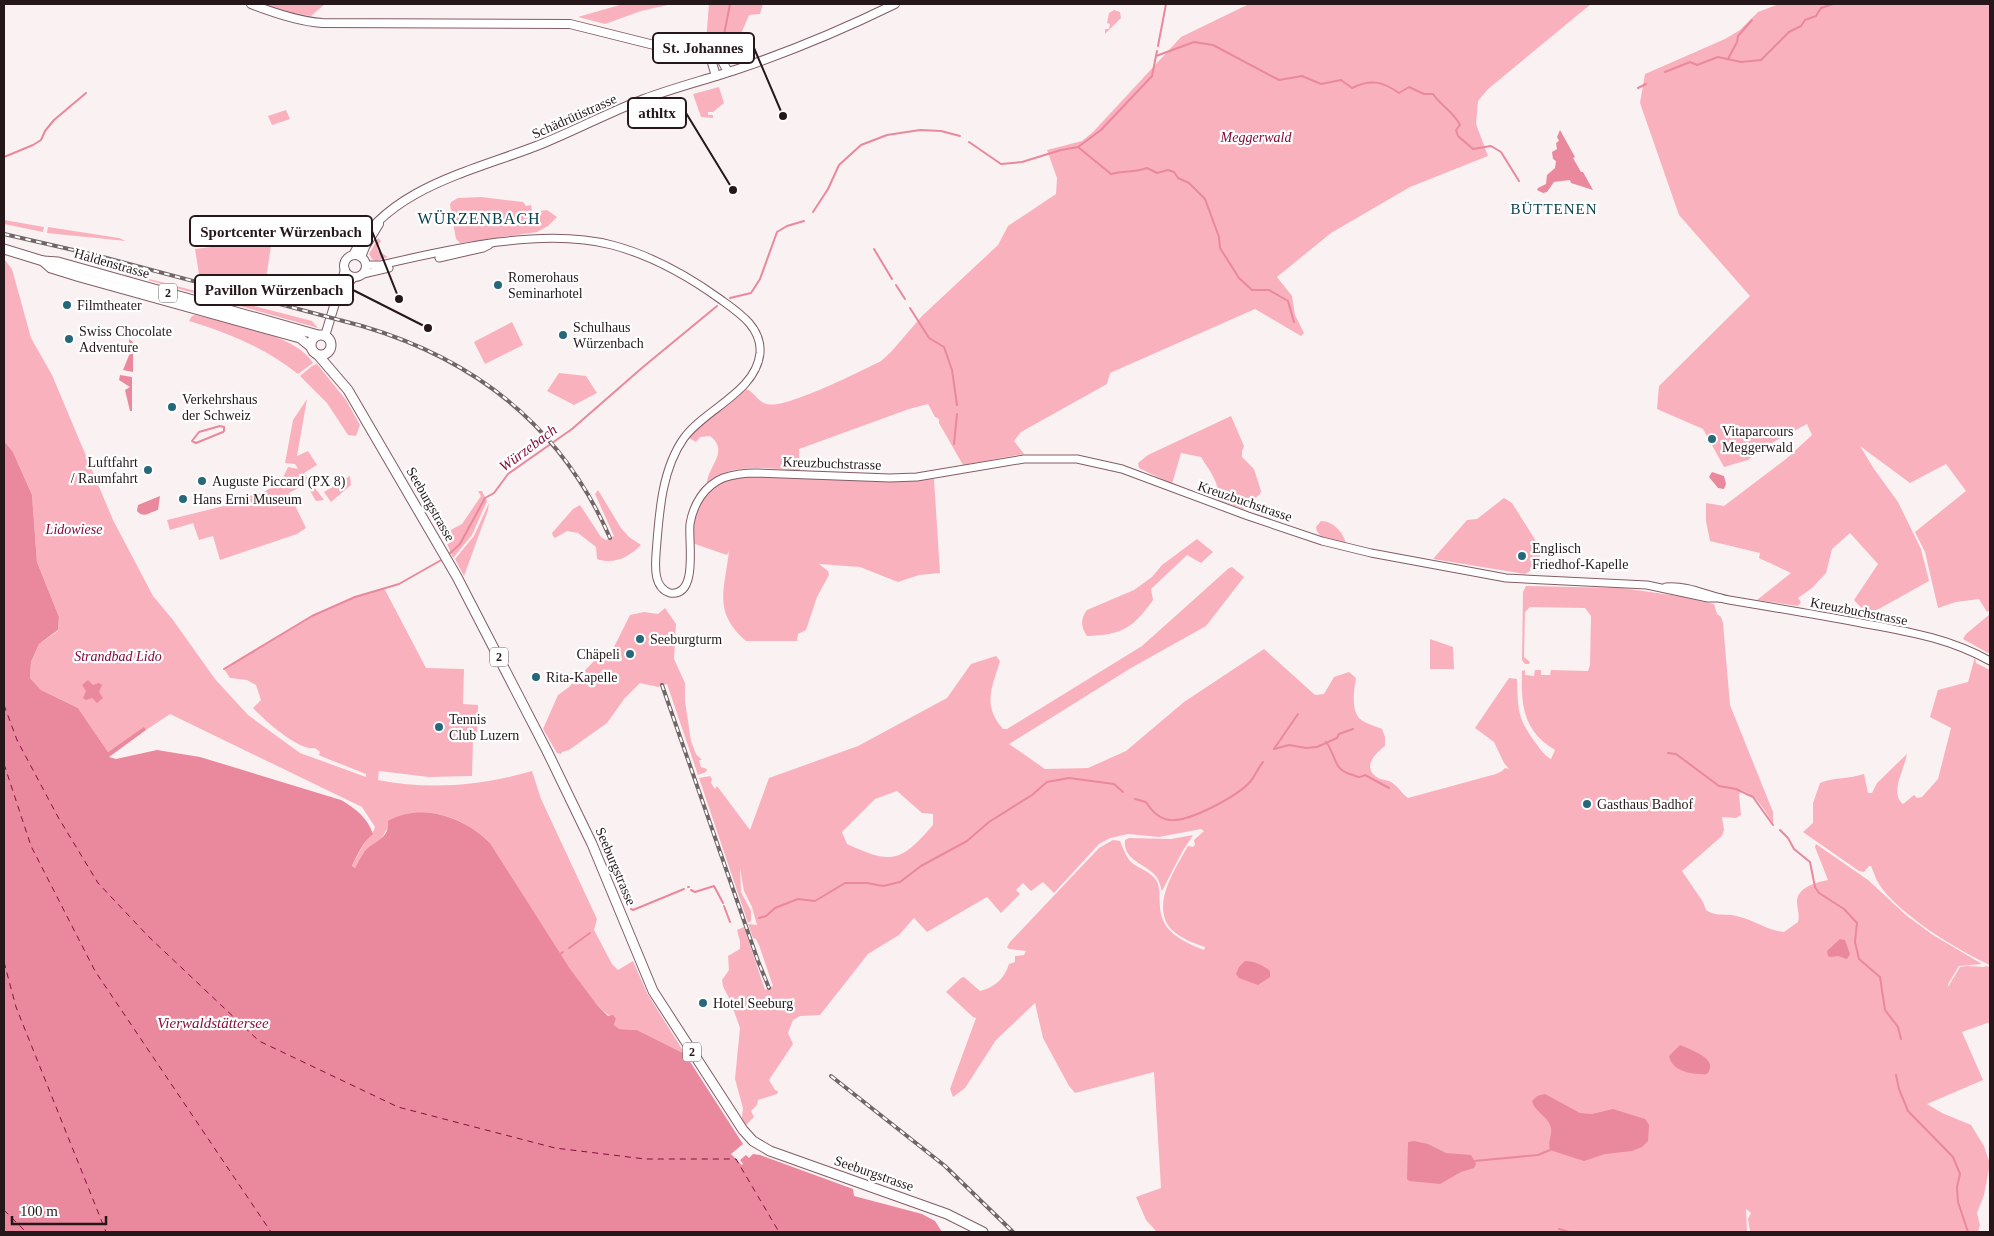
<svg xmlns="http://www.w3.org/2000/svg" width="1994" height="1236" viewBox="0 0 1994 1236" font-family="'Times New Roman',serif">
  <rect width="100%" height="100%" fill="#faf1f2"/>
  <g fill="#fab1be" fill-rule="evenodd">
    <path d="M265 4H325L311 16 292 13Z"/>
    <path d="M623 4H672L641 11 605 24 578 17Z"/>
    <path d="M709 4H763L760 14 749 15 738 41 724 55 706 42Z"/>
    <path d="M1249 4H1591L1488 89 1478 101 1476 124 1488 156 1410 187 1331 233 1277 277 1292 296 1295 315 1304 333 1301 336 1255 309 1110 373 1107 384 1021 432 1014 441 1024 454 963 465 939 423V419L935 417 928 404 909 409 799 449 800 471C770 469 732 461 707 483 708 466 730 451 710 436L700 437 696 442 689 438 701 424 746 389C755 392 756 401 767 404 784 410 861 371 881 361L891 352 922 316 998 245 1008 226 1056 194 1057 178 1047 150 1082 141 1093 132 1181 37Z"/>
    <path d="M1779 4H1990V610L1987 612 1979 599 1956 602 1938 608 1925 552 1915 532 1966 491 1946 464 1910 483 1860 446 1874 469 1898 502 1921 549 1929 581 1868 615 1854 600 1878 564 1850 533 1832 549 1826 573 1812 588 1798 598 1801 602 1798 606 1757 600 1791 573 1759 558 1760 553 1710 541 1706 521V503L1724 506 1786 459 1812 435 1807 424 1768 445 1748 460 1724 467 1703 429 1657 409 1659 386 1750 296 1679 215 1640 103 1645 74 1725 39 1740 30 1758 12Z"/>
    <path d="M1114 10 1120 12 1121 18 1105 34V29H1109L1110 24 1107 23 1109 13Z"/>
    <path d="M719 87 724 103 713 112H708V115H713V118L701 117 693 94Z"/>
    <path d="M286 110 290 119 272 125 268 116Z"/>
    <path d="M481 197 523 202 526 206 531 205 532 212 547 210 557 217 548 226 537 232 460 243 456 239 450 205 451 202 458 198Z"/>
    <path d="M4 220 44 227 43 232 4 224Z"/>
    <path d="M48 227 119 238 126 241 47 233Z"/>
    <path d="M378 238 381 241 377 247 378 251 388 257 376 261 372 259 369 254Z"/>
    <path d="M272 239 264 292 199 274 195 249Z"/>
    <path d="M4 259 12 269 31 338 52 375 113 520 153 596 173 620 215 679 248 715 300 753 366 777V774L323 757 319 755 320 752 315 748C300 752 264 720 253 708L261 700 256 685 247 680 230 678 224 669 313 616 355 597 384 588 426 668 464 669 463 704 478 705 477 739H473L472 776 429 777 379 771 378 780C430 790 481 786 532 771L541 799 597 919 594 930 612 964 618 970 633 961 647 993 685 1054 637 1030 618 1029 614 1025 616 1019C589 1008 557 949 541 924 524 897 507 870 490 843 465 817 419 800 389 827 384 831 383 839 378 843 375 846 371 846 368 849 362 853 358 862 355 868L352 866C356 857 361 849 366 841 370 836 373 833 375 827L362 807 170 714 146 730 144 728 108 752 78 708 41 690 30 678 31 662 39 644 58 631 59 617 37 562 32 495 13 452 4 441Z"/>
    <path d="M126 273 312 321 318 328 144 279 125 275Z"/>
    <path d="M195 315C226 323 296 334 313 363L298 374C265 348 229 333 189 321L192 316Z"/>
    <path d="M512 322 523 345 485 364 474 342Z"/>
    <path d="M317 364 346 400 360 425 356 436 348 435 327 403 300 376 312 366Z"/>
    <path d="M559 373 586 376 597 393 574 405 547 391Z"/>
    <path d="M307 399 297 456 308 451 317 465 304 473 324 500 316 501 306 484 289 493 306 528 297 534 220 560 213 536 199 540 193 523 170 530 167 520 232 504 236 498 262 493 281 482 288 467 298 469 295 464 285 463 293 420Z"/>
    <path d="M1231 416 1244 446 1242 451V457L1254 469 1261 491 1260 494 1243 509 1218 500C1221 484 1209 470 1201 457L1181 453 1172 484 1139 468 1138 463 1148 455Z"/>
    <path d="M350 476 351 485 331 502 324 492Z"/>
    <path d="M749 476 894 481 934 479 940 573 919 575 898 582 860 567 819 564 828 571 829 575 817 597 806 630 798 634 797 641H746C712 611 725 589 729 551L727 555 692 543C693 503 708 480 749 476Z"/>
    <path d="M598 490 621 528 629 537 641 545C629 557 614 565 597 559L596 547 578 533 567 531 555 538 553 536 552 533 573 509 580 505 601 537 606 540 614 536 595 494Z"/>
    <path d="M478 491H482L487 501 472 535 453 558 443 534 462 524 481 496Z"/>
    <path d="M1504 498 1512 503 1541 549 1538 566 1525 574 1433 559 1467 520 1477 519Z"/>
    <path d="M489 503 488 510 464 576 455 559 474 536Z"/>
    <path d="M1321 521C1333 521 1343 532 1346 543 1335 540 1317 540 1316 527Z"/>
    <path d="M1197 539 1213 552 1201 563 1187 555 1151 589 1153 600C1133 628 1122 635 1087 636 1081 627 1080 619 1087 610L1134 590 1152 577 1162 565Z"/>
    <path d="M1232 567 1244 577 1206 626 1131 668 1009 744 1045 769 1088 768 1126 751 1184 702 1264 649 1315 695 1324 694 1334 677 1349 672 1356 678C1354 690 1351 708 1359 718 1364 723 1375 726 1382 729L1385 737V746C1373 755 1361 769 1380 779 1383 780 1388 780 1391 782 1398 786 1402 794 1408 798L1496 774 1502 771 1505 768 1509 769 1504 763 1494 742 1475 728 1509 678 1517 679C1518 707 1517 718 1535 742 1540 749 1544 755 1551 759L1555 750C1523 731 1521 706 1522 671L1525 670V675L1534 676 1535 670H1541V675H1550L1551 670 1588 671 1590 665 1591 616 1585 608 1530 607 1525 612 1524 657 1530 662 1529 664H1525L1522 660 1523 592 1526 586 1622 588 1678 596 1714 604 1717 614 1721 617 1723 623 1730 705 1773 812V824C1764 809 1758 796 1741 790L1739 795 1741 815 1736 818 1722 817 1724 830 1722 836 1682 871 1703 902 1706 910C1715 916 1721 914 1732 915 1751 918 1765 930 1784 932L1798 922C1800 914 1797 909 1797 902 1797 887 1817 882 1828 880L1815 847 1816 844 1868 880 1907 916 1933 935 1982 964 1959 966 1948 984V987L1960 967 1967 966 1984 967 1986 966 1990 967V1022L1962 1032 1983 1080 1927 1104 1942 1113 1971 1125 1984 1146 1990 1164 1984 1195 1977 1213 1980 1225 1978 1232H1750L1748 1219 1751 1213 1746 1209 1747 1232H1155L1156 1231 1146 1220 1136 1197 1161 1188 1154 1072 1075 1093 1069 1086 1043 1038 1035 1003 996 1040 965 1088 953 1097 950 1089 976 1018 973 1017 946 992 961 978 964 977 980 991C994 988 1005 978 1009 964L1015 962V956L1024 955 1026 951 1009 949 1007 947 1010 942 1099 848 1113 840 1120 841C1123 848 1126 857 1131 862 1139 869 1150 871 1156 880 1161 888 1159 898 1160 907 1161 932 1184 942 1204 950L1205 947C1193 943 1180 938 1171 929 1150 905 1176 868 1188 846L1193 847 1195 845 1194 840 1204 831 1201 829 1159 837 1128 834 1110 838 1099 844 1054 893 1043 882 1031 891 1023 883 1016 890 1020 894 1001 913 987 897 927 932 914 918 899 935 868 954 820 1015 800 1016 793 1020 788 1033 793 1044 769 1080 775 1090 778 1091 777 1094 758 1100 757 1105 751 1111 754 1117 746 1125 742 1118 743 1108 735 1079 740 1028 730 1000 723 986 722 980 729 970 728 956 740 949V941L737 930 744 927 765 990 773 986 759 945 756 939 753 938 748 924 757 925 752 907 744 891 740 868 741 892 751 911V921L748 923 699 778 710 776 712 779 711 783 715 789 717 786 750 830 769 778 858 746 947 698 971 664 996 656 1000 661C992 688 982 705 1003 729H1007L1142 646 1229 568ZM897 791 922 813 933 814V825C901 862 892 865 847 844L842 832 875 799Z"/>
    <path d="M665 608 676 624 674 659 685 683V701L691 741 696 754 702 760H699L701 767 707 769 706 772 698 775 667 684 658 687 640 683 624 699 607 723 569 750 562 752 561 754 557 753 543 729 558 695 569 687 595 660 607 653 614 647 630 615 644 612 658 614Z"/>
    <path d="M1990 614V653H1988L1963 639 1966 634Z"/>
    <path d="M1430 639 1453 647 1454 669H1430Z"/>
    <path d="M1975 657 1976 663 1990 670V965C1957 950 1898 914 1879 884 1875 878 1874 872 1871 866H1869L1864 872 1859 871 1803 832 1813 823V803L1820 783C1835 777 1849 779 1864 774L1868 793H1872L1877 783 1907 754C1905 768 1889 793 1903 804L1914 795 1917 798 1922 797 1938 779 1951 728 1930 717 1938 690 1968 682Z"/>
    <path d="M1193 835 1182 852 1162 891C1160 885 1159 878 1153 873 1142 863 1123 859 1125 840L1129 838 1171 839Z"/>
  </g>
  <g fill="#ea889d">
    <path d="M1560 130 1575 157 1573 158 1581 172H1583L1593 190 1571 183 1570 180 1554 182 1547 192 1543 193 1537 190 1538 188 1546 184 1547 175 1555 168 1556 161 1553 159 1552 152 1557 149 1556 143 1559 141 1557 137Z"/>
    <path d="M129 339 133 342V372L123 370 130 353Z"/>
    <path d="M120 375 132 377V411H130L125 390 130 387 119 380Z"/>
    <path d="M4 441 13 452 32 495 37 562 59 617 58 630 39 644 31 662 30 678 41 690 78 708 108 752 144 727 146 730 109 757 116 759 157 750 200 757 341 800C356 809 367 817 373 834 363 842 357 855 352 866L355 868C358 862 361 856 365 851 373 842 390 839 388 821 421 802 465 817 490 843L570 969 597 1005 608 1016 613 1015 616 1019 614 1025 619 1029 637 1030 685 1054 743 1144 731 1154 742 1165 743 1164 740 1160 746 1155 749 1158 753 1154 760 1155 853 1189 854 1196 922 1214 935 1221 942 1232H4Z"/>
    <path d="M1712 472 1724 476 1726 484 1724 489 1718 488 1709 477Z"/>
    <path d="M160 496 158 510C150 512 144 519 137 511L138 505Z"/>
    <path d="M88 680 93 685 99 683 102 685 99 692 103 698 97 703 92 698 86 700 83 698 86 691 82 685Z"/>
    <path d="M1840 939 1845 940 1850 954 1847 959 1838 956 1830 957 1828 956 1827 951Z"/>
    <path d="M1245 961C1254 961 1263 965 1270 971V977L1258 985 1239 978 1236 974 1239 967Z"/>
    <path d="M1680 1045C1691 1050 1720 1059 1707 1074 1694 1075 1672 1072 1669 1056Z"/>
    <path d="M1545 1094 1580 1113 1592 1114 1613 1109 1645 1119 1649 1125 1648 1141 1642 1147 1632 1151 1605 1154 1584 1161 1550 1150C1547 1141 1554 1133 1550 1125 1546 1115 1534 1111 1532 1101L1537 1096Z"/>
    <path d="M1414 1141 1428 1144 1446 1153 1471 1155 1476 1164 1474 1168 1461 1172 1440 1184 1409 1181 1407 1179 1408 1142Z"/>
  </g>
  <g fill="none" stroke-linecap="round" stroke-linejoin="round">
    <g stroke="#ea889d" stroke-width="2">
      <path d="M723 40 730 4"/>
      <path d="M1158 46 1166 4"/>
      <path d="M1156 56 1194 42 1213 45 1279 80 1302 76 1321 84 1341 80 1352 88C1370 79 1382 81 1399 93L1409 87 1424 94H1433C1441 106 1454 112 1460 125L1456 130 1458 136 1473 149 1491 146 1501 152 1519 181"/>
      <path d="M1728 59 1737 42 1738 36 1752 20"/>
      <path d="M1665 72 1690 62 1697 65 1718 57 1741 62 1761 60 1789 32 1801 26 1805 20 1816 16 1821 8 1833 4"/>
      <path d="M1638 88 1646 84"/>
      <path d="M969 142 1001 164 1022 162 1061 150 1078 147 1101 130 1152 76 1157 51"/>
      <path d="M1078 147 1111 174C1125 170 1133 173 1147 168L1157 173 1168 170 1174 172 1178 178 1189 183 1205 199 1219 237 1220 248 1239 278 1252 290H1269L1288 301 1294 322"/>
      <path d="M4 157 33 145 41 140 45 131 54 120 86 93"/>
      <path d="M813 212 828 189 839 165 861 145 887 135 920 130 941 131 960 136"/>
      <path d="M874 249 892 279"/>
      <path d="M896 285 905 299"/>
      <path d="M730 298 751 293 760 279 777 232 787 226 804 221"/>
      <path d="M910 308 929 338 944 347 952 370 957 405"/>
      <path d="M220 426 224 427V431L223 432 196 443 192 441 199 432Z"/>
      <path d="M954 444 957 414"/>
      <path d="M447 556 460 544 485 498 494 493 508 474 572 429 643 367 717 306"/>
      <path d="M224 669 312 616 355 597 399 584 443 559"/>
      <path d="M1326 742C1337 756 1332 770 1353 775 1358 777 1360 778 1365 775L1389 788"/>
      <path d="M1274 749 1289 745 1306 748 1317 747 1337 738 1339 734 1353 729"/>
      <path d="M1274 749 1298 714"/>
      <path d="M1668 753 1676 754 1719 786 1736 789 1753 797 1773 825"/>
      <path d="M1135 799 1146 802C1151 810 1159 819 1170 820 1190 822 1237 796 1250 782 1255 776 1258 768 1263 762"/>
      <path d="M1780 830 1788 838 1794 849 1810 862 1815 887 1819 893 1844 909 1857 923 1855 942 1859 959 1880 977 1885 1010 1898 1027 1901 1039"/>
      <path d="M688 887H689"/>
      <path d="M691 890 695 892 714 886 723 903"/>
      <path d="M724 906 730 922"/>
      <path d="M631 909 633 910 684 889"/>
      <path d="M759 918 766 916 775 908 798 899 815 901 845 883H867L883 886 900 882 921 866 967 841 989 822 1032 795 1047 782 1069 778 1114 784 1123 792"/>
      <path d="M569 948 590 933"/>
      <path d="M560 954 563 952"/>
      <path d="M1896 1075 1899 1089 1908 1111 1953 1157 1960 1174 1957 1187 1958 1202 1968 1232"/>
      <path d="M1474 1161 1538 1155 1550 1150"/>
      <path d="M1559 1229 1569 1232"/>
    </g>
    <g stroke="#86103b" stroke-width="1" stroke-dasharray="6 5" stroke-linecap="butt">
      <path d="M4 705 17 740 58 817 98 883 148 936 259 1041 398 1107 555 1148 645 1159H736L779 1232"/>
      <path d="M4 764 31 846 95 971 271 1232"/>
      <path d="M4 962 16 1007 106 1232"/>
      <path d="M4 1210 26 1232"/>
    </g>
    <defs>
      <g id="tertiary">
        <path d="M439 258 483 248 489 245"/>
        <path d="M366 265H381C450 249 543 227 612 245 650 255 688 276 720 299 738 312 762 327 760 353 756 392 705 409 684 438 661 470 659 516 656 554 655 568 654 588 670 593 699 597 688 541 690 524 693 505 704 486 723 478 734 474 745 473 757 473L890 478 917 477 1024 459H1077L1122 469 1248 516 1322 541 1371 553 1506 578 1647 585 1708 598H1720"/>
        <path d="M363 274 389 268"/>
        <path d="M1666 587C1689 585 1707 596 1729 600 1771 607 1813 614 1856 622 1904 631 1947 637 1990 661"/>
      </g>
      <g id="secondary">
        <path d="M251 4C274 13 297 21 322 23L570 24 666 48 704 51 714 54 721 59 728 72"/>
        <path d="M709 53 716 76"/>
        <path d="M353 255C388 186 478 170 544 143 578 129 610 112 644 99 676 87 709 79 741 68 794 50 846 28 895 4"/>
        <circle cx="355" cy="266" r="11"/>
        <path d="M361 257 365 247 379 224"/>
        <path d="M339 292 354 277"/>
        <path d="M325 336 345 270"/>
      </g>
      <g id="primary">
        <path d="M4 249 43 261 51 268 80 277 300 338 310 346"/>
        <path d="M43 261 58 262 318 335"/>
        <circle cx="321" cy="345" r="10"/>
        <path d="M318 355 348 390 457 577 547 751 592 844 653 991 743 1130 753 1141 770 1151 947 1214 983 1232"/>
      </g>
    </defs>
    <use href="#tertiary" stroke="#815d64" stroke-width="9"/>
    <use href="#secondary" stroke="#815d64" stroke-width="10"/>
    <use href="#primary" stroke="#815d64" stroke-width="11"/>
    <use href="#tertiary" stroke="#fff" stroke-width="7"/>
    <use href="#secondary" stroke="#fff" stroke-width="8"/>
    <use href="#primary" stroke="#fff" stroke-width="9"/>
    <defs>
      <g id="rail">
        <path d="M4 234 99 256 362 326C477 360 562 427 610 538"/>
        <path d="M662 685 758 961 769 988"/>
        <path d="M831 1076 945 1166 1013 1232"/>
      </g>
    </defs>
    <use href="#rail" stroke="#726567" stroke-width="4"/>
    <use href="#rail" stroke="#fff" stroke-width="2" stroke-dasharray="5.5" stroke-linecap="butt"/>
  </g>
  <g fill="#246879" stroke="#fff" stroke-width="2">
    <circle cx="498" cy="285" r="5"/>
    <circle cx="67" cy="305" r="5"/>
    <circle cx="563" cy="335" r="5"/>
    <circle cx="69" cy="339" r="5"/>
    <circle cx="172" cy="407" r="5"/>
    <circle cx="1712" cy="439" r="5"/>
    <circle cx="148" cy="470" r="5"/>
    <circle cx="202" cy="481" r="5"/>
    <circle cx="183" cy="499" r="5"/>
    <circle cx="1522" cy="556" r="5"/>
    <circle cx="640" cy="639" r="5"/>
    <circle cx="630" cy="654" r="5"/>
    <circle cx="536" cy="677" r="5"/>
    <circle cx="439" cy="727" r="5"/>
    <circle cx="1587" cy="804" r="5"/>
    <circle cx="703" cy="1003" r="5"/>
  </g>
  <g text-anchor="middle" stroke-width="4.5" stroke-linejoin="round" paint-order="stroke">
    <g fill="#fff" stroke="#675d5f" stroke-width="1">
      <rect x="159" y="283.5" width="18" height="19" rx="4"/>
      <rect x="490" y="647.5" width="18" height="19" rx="4"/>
      <rect x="683" y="1042.5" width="18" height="19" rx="4"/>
    </g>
    <g font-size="12" font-weight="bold" fill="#26181a">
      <text x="168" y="297">2</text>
      <text x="499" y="661">2</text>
      <text x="692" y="1056">2</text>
    </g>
    <g font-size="14" fill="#26181a" stroke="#fff">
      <text transform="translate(574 116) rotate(-24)" y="5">Schädrütistrasse</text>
      <text transform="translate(112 263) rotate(16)" y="5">Haldenstrasse</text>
      <text transform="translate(832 463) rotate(2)" y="5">Kreuzbuchstrasse</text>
      <text transform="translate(1245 501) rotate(19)" y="5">Kreuzbuchstrasse</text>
      <text transform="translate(431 504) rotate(60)" y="5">Seeburgstrasse</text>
      <text transform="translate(1859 611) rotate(11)" y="5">Kreuzbuchstrasse</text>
      <text transform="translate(616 866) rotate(67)" y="5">Seeburgstrasse</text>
      <text transform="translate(874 1173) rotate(19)" y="5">Seeburgstrasse</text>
    </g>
    <g font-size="14" font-style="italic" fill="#830b38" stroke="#fff">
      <text x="1256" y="142">Meggerwald</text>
      <text x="74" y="534">Lidowiese</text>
      <text x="118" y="661">Strandbad Lido</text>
    </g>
    <g font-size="14" fill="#26181a" stroke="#fff" text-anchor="start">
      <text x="508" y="282">Romerohaus<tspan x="508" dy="16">Seminarhotel</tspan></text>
      <text x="77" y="310">Filmtheater</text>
      <text x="573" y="332">Schulhaus<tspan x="573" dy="16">Würzenbach</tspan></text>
      <text x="79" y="336">Swiss Chocolate<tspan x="79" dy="16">Adventure</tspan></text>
      <text x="182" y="404">Verkehrshaus<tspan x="182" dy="16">der Schweiz</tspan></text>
      <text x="1722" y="436">Vitaparcours<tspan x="1722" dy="16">Meggerwald</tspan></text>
      <text x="138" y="467" text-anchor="end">Luftfahrt<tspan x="138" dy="16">/ Raumfahrt</tspan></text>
      <text x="212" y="486">Auguste Piccard (PX 8)</text>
      <text x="193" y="504">Hans Erni Museum</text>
      <text x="1532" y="553">Englisch<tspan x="1532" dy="16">Friedhof-Kapelle</tspan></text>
      <text x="650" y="644">Seeburgturm</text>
      <text x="620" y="659" text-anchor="end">Chäpeli</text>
      <text x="546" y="682">Rita-Kapelle</text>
      <text x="449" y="724">Tennis<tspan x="449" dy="16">Club Luzern</tspan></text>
      <text x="1597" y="809">Gasthaus Badhof</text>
      <text x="713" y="1008">Hotel Seeburg</text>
    </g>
    <g font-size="15" letter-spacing="1" fill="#03404d" stroke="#fff">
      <text x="1554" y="214">BÜTTENEN</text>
    </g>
    <g font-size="15" font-style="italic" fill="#86103b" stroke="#fff">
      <text transform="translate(528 448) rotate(-37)" y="5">Würzebach</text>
      <text x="213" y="1028">Vierwaldstättersee</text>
    </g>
    <g font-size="16" letter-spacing="1" fill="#03404d" stroke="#fff">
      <text x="479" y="224">WÜRZENBACH</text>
    </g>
  </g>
  <path fill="none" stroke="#26181a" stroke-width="2" d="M783 116L754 48M733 190L686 113M399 299L372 231M428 328L353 290"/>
  <g fill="#26181a" stroke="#fff" stroke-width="2">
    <circle cx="783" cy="116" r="5"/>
    <circle cx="733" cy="190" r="5"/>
    <circle cx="399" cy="299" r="5"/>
    <circle cx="428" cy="328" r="5"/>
  </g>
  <g fill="#fff" stroke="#26181a" stroke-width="2">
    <rect x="653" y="33" width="101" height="30" rx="5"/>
    <rect x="628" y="98" width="58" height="30" rx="5"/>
    <rect x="190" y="216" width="182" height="30" rx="5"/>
    <rect x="195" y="275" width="158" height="30" rx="5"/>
  </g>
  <g font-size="15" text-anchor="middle" font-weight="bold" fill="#26181a">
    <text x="703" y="53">St. Johannes</text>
    <text x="657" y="118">athltx</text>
    <text x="281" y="237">Sportcenter Würzenbach</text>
    <text x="274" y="295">Pavillon Würzenbach</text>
  </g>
  <rect width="1994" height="1236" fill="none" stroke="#26181a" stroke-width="10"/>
  <path d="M12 1216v8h94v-8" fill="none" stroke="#26181a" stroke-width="2.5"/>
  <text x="20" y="1216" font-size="15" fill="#26181a" stroke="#ffffff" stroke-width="4" paint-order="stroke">100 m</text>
</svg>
